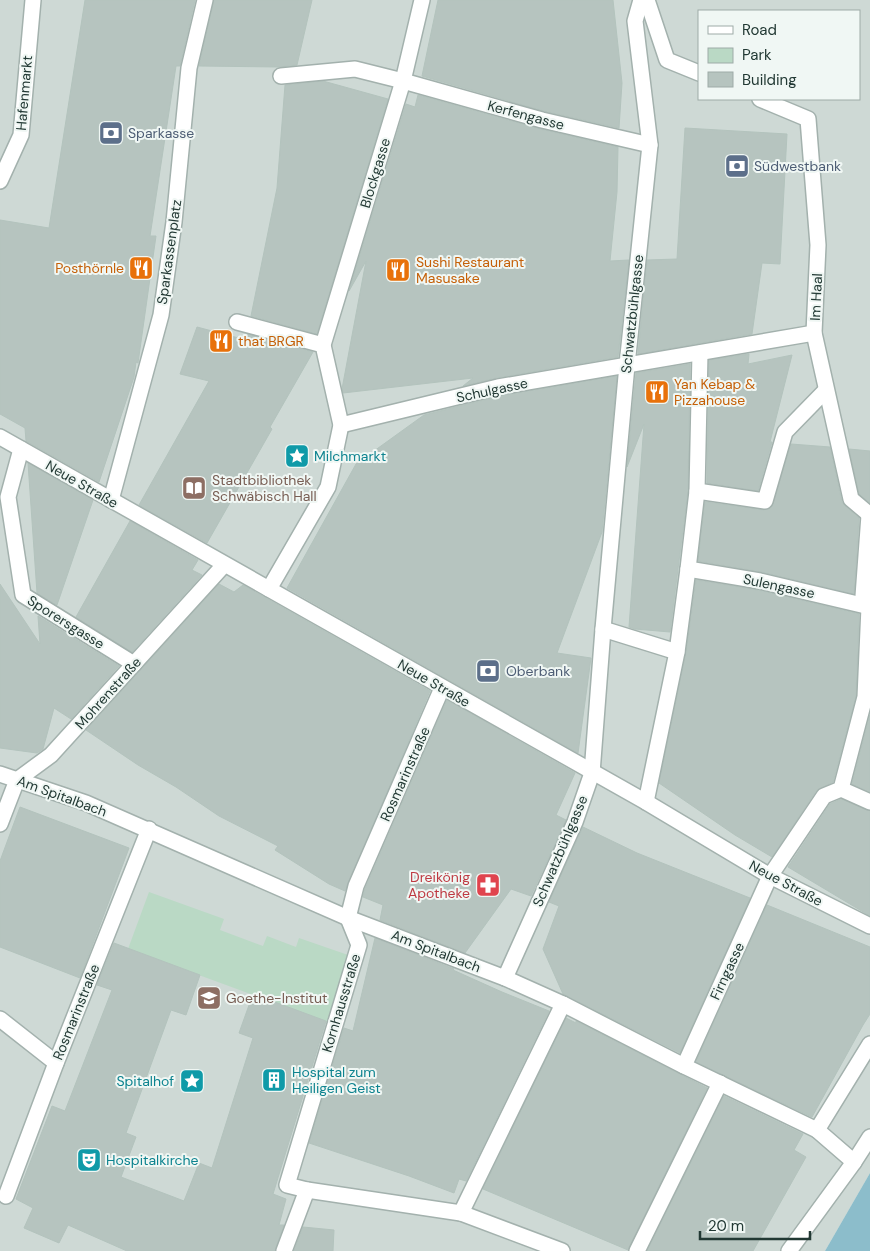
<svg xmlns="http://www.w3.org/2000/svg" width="870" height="1251" viewBox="0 0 870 1251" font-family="'DM Sans',sans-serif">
  <rect width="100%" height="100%" fill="#e0eae6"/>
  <path fill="#ced9d5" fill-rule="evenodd" d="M0 0H870V1173L825 1251H0ZM699 11H859V99H699Z"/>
  <path fill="#bad9c5" d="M149 892 224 919 220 930 263 946 267 936 296 947 299 938 351 956 327 1022 128 949Z"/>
  <path fill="#8cbdcb" d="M870 1173V1251H825Z"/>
  <g fill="#b6c4bf" stroke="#b3c3bd">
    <path d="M85 0H195L180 66H176L150 236H156L138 363 136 362 134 377 99 482 26 441 25 428 0 414V220L49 228Z"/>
    <path d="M214 0H312L297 65 279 67 199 66Z"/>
    <path d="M438 0H613L622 83 619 128 544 111 422 76Z"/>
    <path d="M323 81 388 99 317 334 251 316 277 188 285 85Z"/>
    <path d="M418 95 540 129 618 147 617 192 610 261 629 260 618 357 496 378 463 386 473 378 343 393 342 389 366 261 349 291 406 104 415 107Z"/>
    <path d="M685 128 787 134 780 264 762 263 752 334 638 354 647 260 677 259Z"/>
    <path d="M197 327 246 340 247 334 313 352 270 427 272 429 207 543 139 505 209 381 180 374Z"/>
    <path d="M749 354 748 364 792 355 770 442H772L758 491 707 483 709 360Z"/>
    <path d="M690 364 688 490 670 632 635 629 629 627 644 424 627 467 636 373Z"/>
    <path d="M617 376 602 532 557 653 591 658 578 753 287 588 356 464 424 415 500 396Z"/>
    <path d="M791 444 830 447 842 502 845 506 859 518 854 594 762 572 698 561 705 502 764 510 771 508Z"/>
    <path d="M849 449 870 451V503L859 494Z"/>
    <path d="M28 463 93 500 57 605 37 593Z"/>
    <path d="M130 521 198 560 192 570 202 575 132 652 76 617Z"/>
    <path d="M696 580 758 590 859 614 856 696 833 782 816 791 772 857 735 835 659 783 686 653Z"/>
    <path d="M0 584 40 644 38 616 119 666 71 719 54 708 43 749 37 753 0 748Z"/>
    <path d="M219 584 234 592 243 585 430 691 345 891 329 884 275 850 278 846 219 816 176 787 138 765 86 730Z"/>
    <path d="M447 700 575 773 556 815 566 820 531 896 511 889 465 953 380 920 383 905 363 897 365 889Z"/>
    <path d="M870 715V792L852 784Z"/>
    <path d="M841 799 870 811V916L788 867 830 804Z"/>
    <path d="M20 807 129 848 80 978 0 947V861Z"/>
    <path d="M583 827 637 853 750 898 680 1053 563 994 543 949 559 906 549 902Z"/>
    <path d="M767 905 870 947V1014L863 1025 812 1117 696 1062Z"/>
    <path d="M375 938 454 969 453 970 502 992 549 1011 466 1181 459 1179 454 1193 409 1176 309 1143 344 1028 353 1031Z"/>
    <path d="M114 943 200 975 186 1015 171 1010 126 1133 136 1137 121 1177 184 1201 199 1163 212 1168 253 1038 239 1033 253 994 326 1021 273 1194 286 1199 279 1225H284L275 1251H127L68 1225 59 1243 24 1228 33 1208 16 1199 52 1106 65 1111 112 990 97 985Z"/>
    <path d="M566 1018 576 1023V1021L707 1088 628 1250 483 1189Z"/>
    <path d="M724 1096 803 1134 794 1150 806 1157 753 1251H647Z"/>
    <path d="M303 1227 334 1230 333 1251H294Z"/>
  </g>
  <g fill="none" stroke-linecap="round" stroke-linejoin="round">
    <defs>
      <g id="street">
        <path d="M647 0 667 60 699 73"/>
        <path d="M281 76 355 69 403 81 542 120 650 145"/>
        <path d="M760 99 808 119 818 245 814 333 851 499 870 515"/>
        <path d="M0 181 21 135 33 0"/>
        <path d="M237 322 323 345 341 425 328 487 269 589"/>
        <path d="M323 345 403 81 422 0"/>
        <path d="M341 425 498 387 814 333"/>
        <path d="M0 437 646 802 770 876 870 926"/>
        <path d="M21 449 8 497 23 595 134 664"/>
        <path d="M697 491 765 501 785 432 826 390"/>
        <path d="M111 500 161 315 174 222 189 68 205 0"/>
        <path d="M688 569 760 581 870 607"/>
        <path d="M603 629 677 652"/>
        <path d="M0 774 86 803 348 918 505 978 563 1004 684 1066 817 1130 854 1162"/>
        <path d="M841 789 870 802"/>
        <path d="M646 802 677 652 688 569 697 491 700 353"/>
        <path d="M0 824 17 780 51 755 224 565"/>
        <path d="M348 918 359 945 287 1185 307 1190 461 1213 563 1004"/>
        <path d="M348 918 356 886 442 688"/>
        <path d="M505 978 575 822 592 773 603 629 627 365 650 145 635 21 641 0"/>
        <path d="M0 1019 56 1063"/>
        <path d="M684 1066 770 876 824 796 841 789 865 697 869 607 863 596 869 515"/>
        <path d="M817 1130 870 1044"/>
        <path d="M6 1196 56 1063 149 829"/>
        <path d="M461 1213 562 1251"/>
        <path d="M284 1251 307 1190"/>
        <path d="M637 1251 720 1083"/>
        <path d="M789 1251 854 1162 870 1137"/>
      </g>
    </defs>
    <use href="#street" stroke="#a3b1ad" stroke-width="18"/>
    <use href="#street" stroke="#fff" stroke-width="15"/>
  </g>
  <defs>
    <symbol id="bank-square" viewBox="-11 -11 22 22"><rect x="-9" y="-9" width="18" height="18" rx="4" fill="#5c6f8a" stroke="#f0f7f4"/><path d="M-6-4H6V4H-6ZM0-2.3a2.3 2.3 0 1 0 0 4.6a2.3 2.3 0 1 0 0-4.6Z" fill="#fff"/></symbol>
    <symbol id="restaurant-square" viewBox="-11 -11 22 22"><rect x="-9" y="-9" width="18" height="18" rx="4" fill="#e8710a" stroke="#f0f7f4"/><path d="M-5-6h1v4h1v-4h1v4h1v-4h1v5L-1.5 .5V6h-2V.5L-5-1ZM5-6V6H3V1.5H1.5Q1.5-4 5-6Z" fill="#fff"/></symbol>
    <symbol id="sight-square" viewBox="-11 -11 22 22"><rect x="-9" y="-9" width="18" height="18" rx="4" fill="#0f9aa8" stroke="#f0f7f4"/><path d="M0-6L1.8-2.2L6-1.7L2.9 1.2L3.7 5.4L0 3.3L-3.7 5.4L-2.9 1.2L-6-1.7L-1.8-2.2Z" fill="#fff"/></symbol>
    <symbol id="library-square" viewBox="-11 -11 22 22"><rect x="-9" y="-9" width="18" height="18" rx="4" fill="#8d6e63" stroke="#f0f7f4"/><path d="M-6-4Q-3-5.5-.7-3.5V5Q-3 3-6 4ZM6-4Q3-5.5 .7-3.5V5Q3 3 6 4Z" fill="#fff"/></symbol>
    <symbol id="pharmacy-square" viewBox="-11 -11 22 22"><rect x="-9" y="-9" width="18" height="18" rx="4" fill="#e0444e" stroke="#f0f7f4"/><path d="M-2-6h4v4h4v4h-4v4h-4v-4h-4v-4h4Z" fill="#fff"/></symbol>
    <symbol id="university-square" viewBox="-11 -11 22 22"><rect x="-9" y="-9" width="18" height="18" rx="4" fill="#8d6e63" stroke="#f0f7f4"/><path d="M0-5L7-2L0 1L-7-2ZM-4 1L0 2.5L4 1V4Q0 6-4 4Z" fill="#fff"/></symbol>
    <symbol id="building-square" viewBox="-11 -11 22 22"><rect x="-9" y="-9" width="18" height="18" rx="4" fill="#0f9aa8" stroke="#f0f7f4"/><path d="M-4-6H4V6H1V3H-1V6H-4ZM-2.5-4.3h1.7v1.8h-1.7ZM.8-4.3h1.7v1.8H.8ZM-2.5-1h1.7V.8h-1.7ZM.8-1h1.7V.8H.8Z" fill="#fff"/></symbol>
    <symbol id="theatre-square" viewBox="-11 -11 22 22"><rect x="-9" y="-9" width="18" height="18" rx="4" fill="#0f9aa8" stroke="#f0f7f4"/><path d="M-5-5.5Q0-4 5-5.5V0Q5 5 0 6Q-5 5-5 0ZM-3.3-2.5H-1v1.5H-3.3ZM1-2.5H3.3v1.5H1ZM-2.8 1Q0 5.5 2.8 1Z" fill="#fff"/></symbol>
  </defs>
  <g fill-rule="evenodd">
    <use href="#bank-square" x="97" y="119" width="28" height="28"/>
    <use href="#bank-square" x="723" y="152" width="28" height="28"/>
    <use href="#restaurant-square" x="127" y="254" width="28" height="28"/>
    <use href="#restaurant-square" x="384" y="256" width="28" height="28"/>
    <use href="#restaurant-square" x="207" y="327" width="28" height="28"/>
    <use href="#restaurant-square" x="643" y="378" width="28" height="28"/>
    <use href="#sight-square" x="283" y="442" width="28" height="28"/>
    <use href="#library-square" x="180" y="474" width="28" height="28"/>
    <use href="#bank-square" x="474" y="657" width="28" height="28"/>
    <use href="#pharmacy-square" x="474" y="871" width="28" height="28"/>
    <use href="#university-square" x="195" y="984" width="28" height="28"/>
    <use href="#building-square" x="260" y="1066" width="28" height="28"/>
    <use href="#sight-square" x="178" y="1067" width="28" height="28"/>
    <use href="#theatre-square" x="75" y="1146" width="28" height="28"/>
  </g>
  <g text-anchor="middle" stroke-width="4" stroke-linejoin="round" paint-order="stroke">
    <g font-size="14" fill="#223934" stroke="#f0f7f4">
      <text transform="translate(24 93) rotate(-85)" y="5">Hafenmarkt</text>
      <text transform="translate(526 115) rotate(15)" y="5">Kerfengasse</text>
      <text transform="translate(375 173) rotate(-73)" y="5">Blockgasse</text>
      <text transform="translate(169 252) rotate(-82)" y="5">Sparkassenplatz</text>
      <text transform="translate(816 297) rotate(-87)" y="5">Im Haal</text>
      <text transform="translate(632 314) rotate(-84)" y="5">Schwatzbühlgasse</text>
      <text transform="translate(492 390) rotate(-12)" y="5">Schulgasse</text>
      <text transform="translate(82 484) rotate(30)" y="5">Neue Straße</text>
      <text transform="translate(779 586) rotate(12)" y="5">Sulengasse</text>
      <text transform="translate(66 622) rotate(32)" y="5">Sporersgasse</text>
      <text transform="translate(434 683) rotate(30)" y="5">Neue Straße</text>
      <text transform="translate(108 693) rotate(-48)" y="5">Mohrenstraße</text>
      <text transform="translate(405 774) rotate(-66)" y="5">Rosmarinstraße</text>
      <text transform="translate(62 796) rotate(20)" y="5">Am Spitalbach</text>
      <text transform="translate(560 851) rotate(-67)" y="5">Schwatzbühlgasse</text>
      <text transform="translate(786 883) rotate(28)" y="5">Neue Straße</text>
      <text transform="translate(436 951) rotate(21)" y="5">Am Spitalbach</text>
      <text transform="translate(727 971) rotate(-65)" y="5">Firngasse</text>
      <text transform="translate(341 1003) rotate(-73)" y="5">Kornhausstraße</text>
      <text transform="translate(76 1012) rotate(-68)" y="5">Rosmarinstraße</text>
    </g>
    <g font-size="14" fill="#4e5e75" stroke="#f0f7f4" text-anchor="start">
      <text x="128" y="138">Sparkasse</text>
      <text x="754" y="171">Südwestbank</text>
      <text x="506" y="676">Oberbank</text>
    </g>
    <g font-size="14" fill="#c56008" stroke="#f0f7f4" text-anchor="start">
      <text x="416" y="267">Sushi Restaurant<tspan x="416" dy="16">Masusake</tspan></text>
      <text x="124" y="273" text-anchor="end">Posthörnle</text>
      <text x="238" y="346">that BRGR</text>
      <text x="674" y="389">Yan Kebap &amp;<tspan x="674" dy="16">Pizzahouse</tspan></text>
    </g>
    <g font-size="14" fill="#0d838f" stroke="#f0f7f4" text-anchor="start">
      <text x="314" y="461">Milchmarkt</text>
      <text x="292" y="1077">Hospital zum<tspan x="292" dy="16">Heiligen Geist</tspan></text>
      <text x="174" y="1086" text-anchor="end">Spitalhof</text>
      <text x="106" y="1165">Hospitalkirche</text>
    </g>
    <g font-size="14" fill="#785e54" stroke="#f0f7f4" text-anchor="start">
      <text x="212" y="485">Stadtbibliothek<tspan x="212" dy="16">Schwäbisch Hall</tspan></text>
      <text x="226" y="1003">Goethe-Institut</text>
    </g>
    <g font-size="14" fill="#be3a42" stroke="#f0f7f4" text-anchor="end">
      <text x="470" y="882">Dreikönig<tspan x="470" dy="16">Apotheke</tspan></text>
    </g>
  </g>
  <rect x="698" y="10" width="162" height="90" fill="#f0f7f4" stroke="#9eaba7"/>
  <rect x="708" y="26" width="25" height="8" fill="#ffffff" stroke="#9eaba7"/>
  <text x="742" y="35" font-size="15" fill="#223934">Road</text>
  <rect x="708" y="48" width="25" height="15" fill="#bad9c5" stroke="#9eaba7"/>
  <text x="742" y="60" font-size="15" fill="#223934">Park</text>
  <rect x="708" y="72" width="25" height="15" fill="#b6c4bf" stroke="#9eaba7"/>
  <text x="742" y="85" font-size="15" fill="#223934">Building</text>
  <path d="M700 1231v8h110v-8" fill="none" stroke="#223934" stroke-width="2.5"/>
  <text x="708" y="1231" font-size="15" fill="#223934" stroke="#f0f7f4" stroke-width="4" paint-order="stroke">20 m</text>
</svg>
